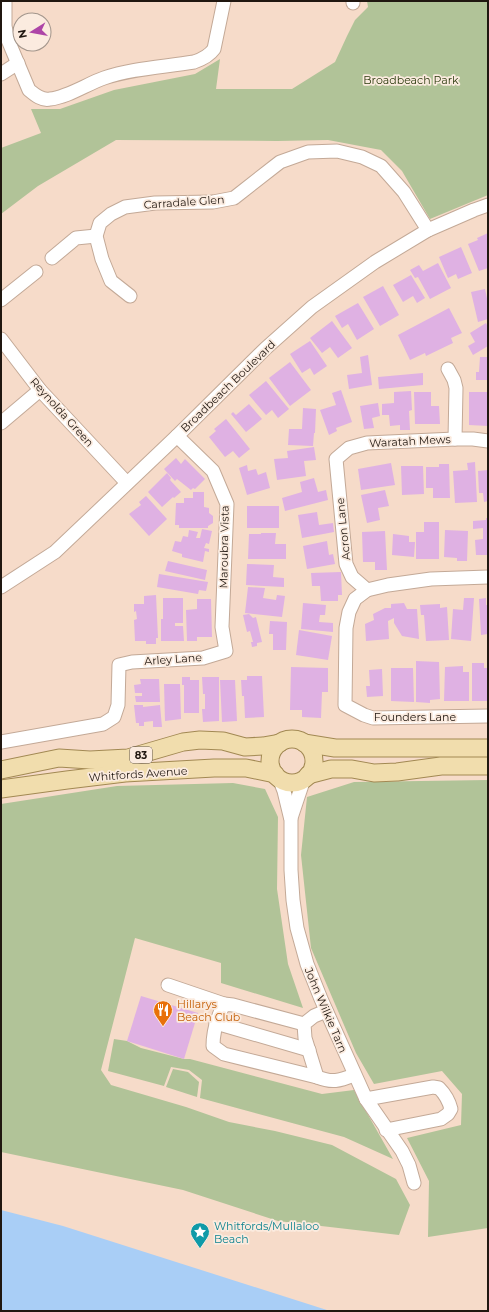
<svg xmlns="http://www.w3.org/2000/svg" width="489" height="1312" viewBox="0 0 489 1312" font-family="Montserrat,sans-serif">
  <rect width="100%" height="100%" fill="#f6dbc9"/>
  <g fill="#b1c398">
    <path d="M367 1H488V195L430 219 402 171 381 150 328 140 277 141 116 140 38 186 1 214V148L41 133 31 109H60L114 90 195 74 220 59 216 89H292L335 62 347 36 355 20 368 7Z"/>
    <path d="M488 780V1228L428 1237 429 1181 407 1138 461 1125 462 1094 442 1071 374 1084 356 1053 311 948 301 855 307 797 354 782Z"/>
    <path d="M233 783 265 789 278 817 277 889 288 964 303 1008 221 983V963L135 938 101 1070 111 1085 186 1107 229 1122 275 1131 332 1145 396 1179 410 1205 399 1235 278 1221 183 1190 1 1152V804L117 786Z"/>
    <path d="M114 1039 127 1041 141 1048 184 1059H190L322 1094 354 1090 393 1159 344 1137 200 1098 202 1080 189 1070 171 1067 164 1086 108 1071Z"/>
    <path d="M173 1069 188 1072 199 1082 197 1097 166 1087Z"/>
  </g>
  <path fill="#a9cef6" d="M1 1210 63 1226 330 1311H1Z"/>
  <g fill="#dfb1e3">
    <path d="M488 233V268L479 271 468 244 478 240 477 238Z"/>
    <path d="M461 247 472 273 458 279 456 274 448 278 439 257Z"/>
    <path d="M438 263 451 288 430 299 418 277 415 278 410 270 419 265 423 271Z"/>
    <path d="M411 275 425 298 417 303 413 296 403 302 393 285Z"/>
    <path d="M383 286 399 315 380 326 363 297Z"/>
    <path d="M485 289 488 303V319L478 322 471 292Z"/>
    <path d="M358 303 374 329 357 340 348 324 342 328 335 316Z"/>
    <path d="M449 308 462 333 451 338 453 343 426 356 425 353 410 360 398 335Z"/>
    <path d="M332 321 352 348 338 358 330 347 322 353 310 338Z"/>
    <path d="M486 323 488 327V346L473 355 468 346 475 342 470 333Z"/>
    <path d="M310 341 327 366 314 375 310 368 302 373 290 354Z"/>
    <path d="M368 355 372 385 349 389 347 375 362 373 360 357Z"/>
    <path d="M480 357H488V380H476V372H479Z"/>
    <path d="M290 362 311 390 290 406 269 378Z"/>
    <path d="M423 373V385L379 389 378 377Z"/>
    <path d="M266 381 289 409 278 418 272 410 266 415 249 395Z"/>
    <path d="M341 390 352 422 336 428 337 431 329 435 320 410 336 405 332 393Z"/>
    <path d="M411 391 412 410 409 411 410 430H400V425L390 426 389 415H382V404L394 403V392Z"/>
    <path d="M414 392H431V406H439L440 424H415Z"/>
    <path d="M469 392H488V426L469 425Z"/>
    <path d="M378 403 380 416 372 418 374 428 364 429 360 406Z"/>
    <path d="M249 404 262 419 246 432 231 414 233 412 236 415Z"/>
    <path d="M303 408 316 409 315 433H314L313 446 288 445 289 429H302Z"/>
    <path d="M226 419 250 449 239 458 233 451 225 457 209 437 216 431 214 429Z"/>
    <path d="M314 447 316 460 304 461 306 476 277 480 274 459 288 458 287 451Z"/>
    <path d="M176 458 181 464 185 459 205 479 195 489 193 488 191 490 177 479 175 481 164 469Z"/>
    <path d="M475 462 477 502 455 503 453 471 468 470 467 463Z"/>
    <path d="M391 463 395 485 361 490 358 469Z"/>
    <path d="M439 464H449L450 498H433V488H426V467H439Z"/>
    <path d="M247 465 248 471 256 469 258 475 266 472 270 488 247 495 239 468Z"/>
    <path d="M401 466H423L424 494 402 495Z"/>
    <path d="M488 470V501L484 502 483 493H479L478 471Z"/>
    <path d="M167 473 171 478 170 480 181 492 174 498 173 497 162 507 148 492Z"/>
    <path d="M314 478 318 492 326 490 328 500 285 511 282 498 302 492 300 482Z"/>
    <path d="M385 490 389 506 378 508 380 520 367 523 361 495Z"/>
    <path d="M193 492H204V507L209 508V513L213 516V523L208 526V528H179V525H175L176 503H184V498H193Z"/>
    <path d="M146 496 167 519 149 536 129 514 141 505 139 502Z"/>
    <rect x="247" y="506" width="32" height="22"/>
    <path d="M317 512 319 525 333 523 334 532 302 538 298 515Z"/>
    <path d="M486 518H488V555H476L475 540 483 539V528L473 529V521L486 520Z"/>
    <path d="M424 522H439V559H416V532H424Z"/>
    <path d="M202 529 212 531 209 544 206 543 204 548 209 549V552L205 551 203 562 182 557V554L172 551 175 541 181 542 183 536 188 537 189 530 198 532 196 538H200Z"/>
    <path d="M445 530 468 531 467 561H457V558L444 557Z"/>
    <path d="M385 531 387 570H375V562H363L362 532Z"/>
    <path d="M261 533H276L275 544H286V559H248L249 534H261Z"/>
    <path d="M393 534 409 536V542H415L414 557 392 555Z"/>
    <path d="M327 541 329 555 333 554 335 564 307 569 303 546Z"/>
    <path d="M168 561 207 570 205 580 165 571Z"/>
    <path d="M247 564 274 565 273 577 284 578V587L246 585Z"/>
    <path d="M341 572 342 595H338V601H321L320 586H312L311 573Z"/>
    <path d="M159 574 208 582 206 591 199 590 198 594 157 587Z"/>
    <path d="M248 587 265 588 263 598 276 600 277 595 285 596 282 617 245 613Z"/>
    <path d="M156 595 158 638H156V644H146V641H135L134 620 137 619 136 611 134 612V604H144V596Z"/>
    <path d="M163 598H183V623H175V626H183L184 641H161V619H163Z"/>
    <path d="M464 598H474L471 641 451 639 453 609 463 610Z"/>
    <path d="M486 598V605H488V634L481 635 479 599Z"/>
    <path d="M197 599H211L212 637H197V641H187L186 610 197 609Z"/>
    <path d="M303 603 326 605 325 615H320L319 622 333 623V632L301 629Z"/>
    <path d="M404 603 407 609H417L419 639 402 636 394 623V618L388 621 389 639 366 641 365 624 374 620 373 614 385 608H391V604Z"/>
    <path d="M440 604V608L447 607 449 640 426 641 424 615H421L420 605Z"/>
    <path d="M249 614 253 618 256 617 262 642 257 643V646L252 647 251 642H253L250 631 247 632 243 615Z"/>
    <path d="M270 621 287 622 286 650H273V634H269Z"/>
    <path d="M299 630 332 636 328 660 296 655Z"/>
    <path d="M416 661 439 662 440 699 430 700V703L416 702Z"/>
    <path d="M472 663H484V668H488V701H472Z"/>
    <path d="M463 666V672H469V701H444L445 667Z"/>
    <path d="M291 667 328 668V692H322L321 718 302 717V710H290Z"/>
    <path d="M391 668H413L414 702 391 701Z"/>
    <path d="M382 669 383 696 367 697 366 686H370L369 670Z"/>
    <path d="M247 676H262L264 717 245 718 244 696H242L241 680H247Z"/>
    <path d="M182 677H190V680H199V713H184V685H182Z"/>
    <path d="M202 677H219V721L203 722 202 709H205V694H203Z"/>
    <path d="M140 679H159L160 702H136L135 696H142V693H135L134 685 141 684Z"/>
    <path d="M220 680H235L237 721 222 722Z"/>
    <path d="M164 684H180L181 719 165 721Z"/>
    <path d="M134 705H143V707L160 705 162 727H153V721L144 722V726H139V723H136Z"/>
    <path d="M141 996 198 1013 184 1059 127 1041Z"/>
  </g>
  <g fill="none" stroke-linecap="round" stroke-linejoin="round">
    <defs>
      <g id="minor">
        <path d="M5 1V26L8 40 29 90C35 95 42 101 50 99 68 97 87 84 104 78 133 68 165 67 194 62 203 59 209 56 214 49L224 1"/>
        <path d="M353 3V1"/>
        <path d="M1 74 18 63"/>
        <path d="M52 258 76 238 96 236"/>
        <path d="M130 296 111 281 102 259 96 236 100 223 111 214 125 207 155 203 213 202 234 198 280 162 308 152 337 151 362 157 381 166 404 192 428 230"/>
        <path d="M1 300 36 272"/>
        <path d="M1 339 40 390 127 483"/>
        <path d="M448 369 454 380 456 388 455 439"/>
        <path d="M1 423 40 390"/>
        <path d="M488 577 431 579 388 585 367 590 355 599 349 612 346 628 345 705 364 715 373 718 488 716"/>
        <path d="M1 587 55 552 177 436 266 348 312 307 375 262 428 230 474 210 488 205"/>
        <path d="M367 590 352 577 346 564 336 459 349 448 367 443 455 439H473L488 441"/>
        <path d="M1 742 103 724 114 717 118 705 119 665 132 662 203 658 226 651 222 627 227 504 213 471 177 436"/>
        <path d="M279 778 284 791 291 820V870L293 900 297 928 307 964 321 999 366 1099 402 1151 409 1165 414 1183"/>
        <path d="M291 818 304 779"/>
        <path d="M168 985 224 1004"/>
        <path d="M326 1011 314 1016 304 1024 305 1038 317 1077C332 1083 339 1081 354 1075"/>
        <path d="M216 1023 309 1050"/>
        <path d="M304 1024 233 1005 224 1004C217 1018 213 1031 213 1046L224 1054 317 1077"/>
        <path d="M366 1099 433 1087 439 1088C445 1094 449 1101 451 1109L448 1114 441 1119 386 1130"/>
      </g>
      <g id="major">
        <circle cx="292" cy="761" r="22"/>
        <path d="M304 743 335 748H488"/>
        <path d="M1 770 59 758 90 760 128 758 183 742 200 740 223 741 245 747 263 746 280 743"/>
        <path d="M308 775 331 769H352L374 773 397 772 441 766H488"/>
        <path d="M1 789 67 780 125 773 214 768H246L275 774"/>
      </g>
    </defs>
    <use href="#minor" stroke="#c3a997" stroke-width="15"/>
    <use href="#major" stroke="#a28953" stroke-width="19"/>
    <use href="#minor" stroke="#fff" stroke-width="13"/>
    <use href="#major" stroke="#f1ddad" stroke-width="17"/>
  </g>
  <defs>
    <symbol id="restaurant-pin" viewBox="-11 -11 22 30"><path d="M0 17L-7.5 6A9.5 9.5 0 1 1 7.5 6Z" fill="#e8710a" stroke="#fbebdf"/><path d="M-5-6h1v4h1v-4h1v4h1v-4h1v5L-1.5 .5V6h-2V.5L-5-1ZM5-6V6H3V1.5H1.5Q1.5-4 5-6Z" fill="#fff"/></symbol>
    <symbol id="sight-pin" viewBox="-11 -11 22 30"><path d="M0 17L-7.5 6A9.5 9.5 0 1 1 7.5 6Z" fill="#0f9aa8" stroke="#fbebdf"/><path d="M0-6L1.8-2.2L6-1.7L2.9 1.2L3.7 5.4L0 3.3L-3.7 5.4L-2.9 1.2L-6-1.7L-1.8-2.2Z" fill="#fff"/></symbol>
  </defs>
  <g fill-rule="evenodd">
    <use href="#restaurant-pin" x="152" y="999" width="22" height="30"/>
    <use href="#sight-pin" x="189" y="1221" width="22" height="30"/>
  </g>
  <g text-anchor="middle" stroke-width="3.5" stroke-linejoin="round" paint-order="stroke">
    <rect fill="#fbebdf" stroke="#62574e" stroke-width="1" x="130" y="747" width="22" height="16" rx="3"/>
    <g font-size="10" font-weight="bold" fill="#201710">
      <text x="141" y="759">83</text>
    </g>
    <g font-size="11" fill="#2a390c" stroke="#fbebdf">
      <text x="411" y="84">Broadbeach Park</text>
    </g>
    <g font-size="11" fill="#201710" stroke="#fbebdf">
      <text transform="translate(184 202) rotate(-4)" y="4">Carradale Glen</text>
      <text transform="translate(228 386) rotate(-44)" y="4">Broadbeach Boulevard</text>
      <text transform="translate(62 412) rotate(48)" y="4">Reynolda Green</text>
      <text transform="translate(410 441) rotate(-3)" y="4">Waratah Mews</text>
      <text transform="translate(343 529) rotate(-96)" y="4">Acron Lane</text>
      <text transform="translate(224 547) rotate(-89)" y="4">Maroubra Vista</text>
      <text transform="translate(173 659) rotate(-4)" y="4">Arley Lane</text>
      <text x="415" y="721">Founders Lane</text>
      <text transform="translate(138 774) rotate(-4)" y="4">Whitfords Avenue</text>
      <text transform="translate(326 1010) rotate(67)" y="4">John Wilkie Tarn</text>
    </g>
    <g font-size="11" fill="#c56008" stroke="#fbebdf" text-anchor="start">
      <text x="177" y="1008">Hillarys<tspan x="177" dy="13">Beach Club</tspan></text>
    </g>
    <g font-size="11" fill="#0d838f" stroke="#fbebdf" text-anchor="start">
      <text x="214" y="1230">Whitfords/Mullaloo<tspan x="214" dy="13">Beach</tspan></text>
    </g>
  </g>
  <rect width="489" height="1312" fill="none" stroke="#201710" stroke-width="4"/>
  <g transform="translate(32 32) rotate(259)"><circle r="19" fill="#fbebdf" stroke="#a3968c"/>
  <path d="M0-3L7 15L0 10L-7 15Z" fill="#ad45a7"/>
  <text y="-6" font-size="11" font-weight="bold" text-anchor="middle" fill="#201710">N</text>
  </g>
</svg>
